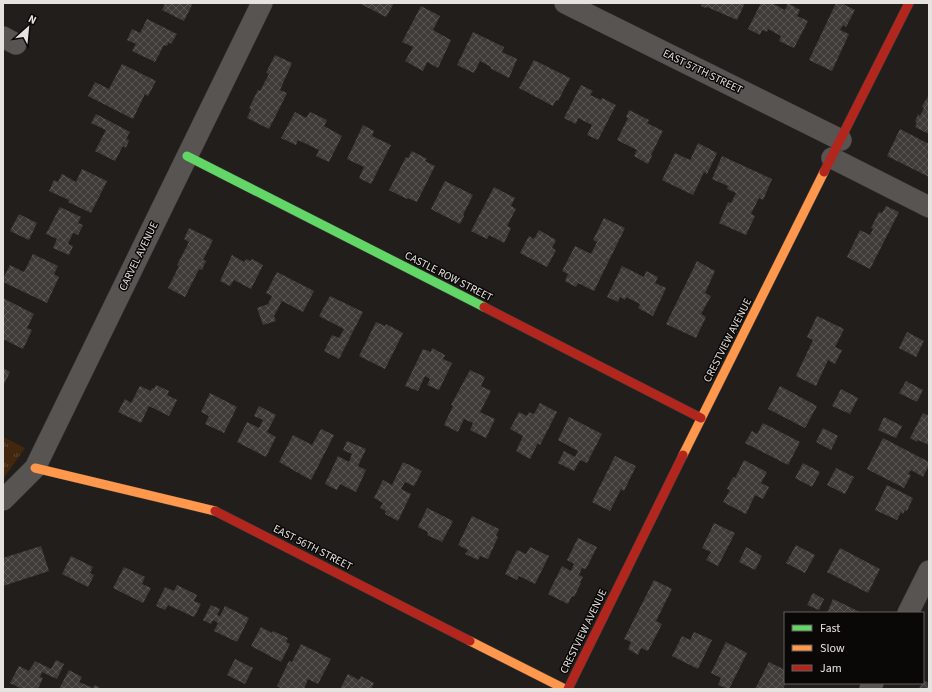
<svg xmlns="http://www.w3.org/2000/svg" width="932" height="692" viewBox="0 0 932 692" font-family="'Source Sans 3',sans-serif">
  <defs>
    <pattern id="park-tufts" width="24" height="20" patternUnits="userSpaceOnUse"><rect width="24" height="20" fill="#42270e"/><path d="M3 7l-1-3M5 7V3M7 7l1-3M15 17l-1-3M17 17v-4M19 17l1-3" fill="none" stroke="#5d4631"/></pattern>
    <pattern id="building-cross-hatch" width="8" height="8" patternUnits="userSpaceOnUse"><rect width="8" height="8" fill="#3e3b38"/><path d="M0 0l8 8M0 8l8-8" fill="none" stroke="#5a5754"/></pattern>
  </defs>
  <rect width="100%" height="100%" fill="#211e1c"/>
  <path fill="url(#park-tufts)" d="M3 437 25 448 3 479Z"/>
  <g fill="url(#building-cross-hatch)">
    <path d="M165 3H193L184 21 162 10Z"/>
    <path d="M359 3H394L386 17Z"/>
    <path d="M702 3H745L737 20 707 7 706 8 701 6Z"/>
    <path d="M761 3H772L785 10 788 3 800 10 797 16 808 21 794 48 779 41 781 36 768 29 767 32 762 30 760 35 748 29Z"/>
    <path d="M836 3H841L855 10 846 27 843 25 840 30 849 34 832 71 809 60Z"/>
    <path d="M421 6 440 16 433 30 451 40 438 68 427 62 423 71 405 61 413 47 402 42Z"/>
    <path d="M147 19 177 34 171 44 169 42 167 46 164 45 155 62 132 51 136 44 127 40 132 29 140 33Z"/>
    <path d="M473 32 504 47 502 52 517 59 509 78 490 68 491 67 480 61 474 73 457 65Z"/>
    <path d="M275 55 292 63 280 90 287 93 269 129 247 118 251 109 249 108 258 90 260 91 269 74 266 73Z"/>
    <path d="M534 60 570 78 558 101 556 100 553 106 519 88Z"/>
    <path d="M122 64 156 81 148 96 145 94 133 119 88 96 95 82 109 89Z"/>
    <path d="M581 85 593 91 590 95 601 100 602 98 616 105 598 140 587 135 592 125 578 118 576 124 564 118Z"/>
    <path d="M929 95V134L915 127 917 123 915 122 918 114 920 116 924 108 922 106Z"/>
    <path d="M629 110 649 120 647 123 663 131 651 155 652 156 648 164 634 156 637 150 617 140 628 118 626 117Z"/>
    <path d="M295 112 306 118 310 112 327 120 324 126 342 136 329 162 316 156 319 150 298 140 296 145 281 138Z"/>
    <path d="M96 114 130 132 126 139 129 140 126 148 123 146 115 161 95 151 106 130 91 123Z"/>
    <path d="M363 125 374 131 372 136 391 145 371 184 359 178 364 167 347 159Z"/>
    <path d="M900 129 929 144V177L887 156Z"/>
    <path d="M698 143 717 153 707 174 704 172 693 195 662 180 675 153 690 160Z"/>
    <path d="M412 151 427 159 425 161 435 166 417 202 408 198 407 199 389 190 406 157 408 158Z"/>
    <path d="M722 156 772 179 763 200 759 198 751 214 755 216 746 235 719 223 728 202 731 203 736 193 727 189 728 186 712 179Z"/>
    <path d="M82 169 107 181 91 213 68 202 69 200 49 191 54 180 58 182 62 174 76 182Z"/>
    <path d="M445 181 473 195 463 215 464 216 460 224 431 209Z"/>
    <path d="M494 187 515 198 511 206 516 209 507 226 511 228 504 243 489 235 487 239 471 231Z"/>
    <path d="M886 206 899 212 870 269 847 257 860 230 870 235 873 229 871 228 879 212 882 213Z"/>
    <path d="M60 207 81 217 78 223 83 225 78 235 73 233 68 244 73 246 69 255 53 248 57 239 46 234Z"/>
    <path d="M19 214 37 223 29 240 10 231Z"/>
    <path d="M604 218 625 228 594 291 578 283 576 287 565 281 568 274 562 271 575 246 591 254 597 242 593 240Z"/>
    <path d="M189 228 213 240 203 260 206 261 202 270 199 269 185 297 168 288 179 266 177 265 189 242 184 239Z"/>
    <path d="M539 230 556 240 552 248 556 250 547 267 520 253 529 236 534 239Z"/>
    <path d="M33 254 58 266 54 274 59 277 47 303 3 282V279L10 265 24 272Z"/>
    <path d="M232 255 244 262 246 259 251 261 252 259 263 265 251 289 234 280 230 286 220 281Z"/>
    <path d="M697 261 715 271 705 293 711 296 701 314 706 317 696 338 666 324Z"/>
    <path d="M622 266 644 277 646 271 658 277 655 283 666 288 653 316 638 308 640 304 626 297 625 300 620 297 618 302 607 297Z"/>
    <path d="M277 272 314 291 303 312 282 301 274 316 276 321 263 325 257 308 268 304 272 296 266 293Z"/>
    <path d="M330 296 363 312 339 359 324 351 332 335 339 338 344 329 319 316Z"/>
    <path d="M3 298 34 314 27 328 32 330 23 349 3 339V316L5 313 3 312Z"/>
    <path d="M817 316 844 329 835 347 842 350 835 364 828 360 816 386 796 376 813 340 807 337Z"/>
    <path d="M376 322 385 326 386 324 403 333 385 369 359 356Z"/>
    <path d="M907 332 924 341 916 357 899 348Z"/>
    <path d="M432 348 445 355 443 359 452 363 439 390 427 385 430 379 425 376 418 391 405 386 423 349 431 352Z"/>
    <path d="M3 368 10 372 3 386Z"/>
    <path d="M470 370 485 377 481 386 491 391 480 412 495 419 486 438 470 430 473 423 464 419 458 432 444 425 453 406 451 405Z"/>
    <path d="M906 381 923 390 917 402 899 393Z"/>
    <path d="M156 385 169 391 167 395 177 400 169 416 149 406 141 423 118 412 125 399 131 403 140 386 151 391 152 388 154 389Z"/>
    <path d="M780 386 817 406 805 428 768 409Z"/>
    <path d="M841 389 858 398 850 414 832 406Z"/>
    <path d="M210 393 237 407 224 433 205 424 209 416 201 412Z"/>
    <path d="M540 403 557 412 540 445 538 443 530 459 516 451 523 436 510 429 519 412 527 416 529 412 534 414Z"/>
    <path d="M259 406 276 415 267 432 276 437 266 457 237 442 247 422 259 428 263 420 254 416Z"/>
    <path d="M923 413 929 416V445L918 440 917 442 910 438Z"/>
    <path d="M569 417 602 434 587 463 580 460 574 471 558 463 564 451 575 457 578 451 558 440Z"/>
    <path d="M884 417 902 426 896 438 878 430Z"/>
    <path d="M763 423 800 442 788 465 745 443 752 431 757 434Z"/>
    <path d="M823 428 838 436 831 450 816 442Z"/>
    <path d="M321 429 334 435 311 480 279 462 293 435 312 445Z"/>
    <path d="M883 438 929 462V465L923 477 911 470 908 474 911 475 904 488 867 469Z"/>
    <path d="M347 441 366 449 358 466 366 470 356 492 340 484 337 490 325 484 338 456 349 462 352 454 343 450Z"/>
    <path d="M615 456 636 466 624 491 621 489 610 511 592 502Z"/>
    <path d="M744 460 767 472 761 483 769 487 763 499 755 495 746 514 723 502 730 490 727 489 733 477 735 478Z"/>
    <path d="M403 462 422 471 414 486 405 482 401 489 411 494 398 521 385 514 386 511 380 508 383 503 374 498 383 480 392 485Z"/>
    <path d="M803 463 820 472 812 487 795 478Z"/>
    <path d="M836 468 854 477 845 494 827 485Z"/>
    <path d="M887 485 913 498 907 511 905 510 903 514 901 512 897 520 875 510Z"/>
    <path d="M427 508 453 521 442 542 427 535 428 532 418 527Z"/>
    <path d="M472 516 499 529 496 536 498 537 488 559 480 556 478 560 465 554 468 550 458 545Z"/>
    <path d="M714 523 735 533 718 566 706 560 711 552 702 548Z"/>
    <path d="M578 538 597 547 586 569 582 568 579 575 583 577 580 582 581 583 574 597 572 596 568 604 548 594 562 566 571 571 574 564 567 560Z"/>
    <path d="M796 545 815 555 805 573 786 563Z"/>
    <path d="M41 546 49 571 3 586V558Z"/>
    <path d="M530 547 549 556 535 584 519 576 517 580 505 574 517 550 526 554Z"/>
    <path d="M746 547 762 556 755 570 739 562Z"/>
    <path d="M840 548 880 569 868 593 827 572Z"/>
    <path d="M71 556 93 567 90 573 94 575 88 587 62 574Z"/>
    <path d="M124 567 145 577 142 584 151 588 143 603 113 588Z"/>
    <path d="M654 580 672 589 656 621 662 624 648 651 641 648 638 655 628 649 631 642 624 639Z"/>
    <path d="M177 585 197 595 194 601 201 604 194 617 168 605 165 610 156 606 165 587 174 591Z"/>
    <path d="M813 593 824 599 819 610 807 605Z"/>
    <path d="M833 599 860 612V613H827Z"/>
    <path d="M211 605 220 609 217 615 220 616 225 606 249 618 237 642 214 631 218 623 213 620 211 624 203 620Z"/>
    <path d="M261 627 272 633 273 631 288 638 286 642 290 644 281 662 251 646Z"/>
    <path d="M694 632 712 640 698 669 672 656 682 636 690 640Z"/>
    <path d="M726 642 747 653 729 689 718 685 721 678 711 673Z"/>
    <path d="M301 644 331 659 318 684 308 679 304 689H282L277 686 289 661 292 662Z"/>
    <path d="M235 659 253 668 245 684 227 675Z"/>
    <path d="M56 660 64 664 57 679 42 672 40 677 43 678 38 689H22L10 683 19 666 29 671 35 661 51 669Z"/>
    <path d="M769 662 785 670 786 683 783 689H755Z"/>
    <path d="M69 670 82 677 79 682 93 688 95 685 102 689H59Z"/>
    <path d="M348 674 359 680 361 676 374 683 371 689H340Z"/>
    <path d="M923 680 929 683V689H919Z"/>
  </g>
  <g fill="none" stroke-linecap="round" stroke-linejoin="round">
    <defs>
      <g id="street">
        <path d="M565 3 841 140"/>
        <path d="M3 37 16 44"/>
        <path d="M832 158 929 207"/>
        <path d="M3 500 35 468 262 3"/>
        <path d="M908 613 929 571"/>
        <path d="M870 689 873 683"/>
      </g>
      <path id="fast" d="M187 156 484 307"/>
      <g id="slow">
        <path d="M683 455 824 172"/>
        <path d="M35 468 215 511"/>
        <path d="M470 641 565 689"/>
      </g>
      <g id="jam">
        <path d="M824 172 909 3"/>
        <path d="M484 307 701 418"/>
        <path d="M215 511 470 641"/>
        <path d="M568 689 683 455"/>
      </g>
    </defs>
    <use href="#street" stroke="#3e3c39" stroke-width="22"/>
    <use href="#fast" stroke="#3e3c39" stroke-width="10"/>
    <use href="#slow" stroke="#3e3c39" stroke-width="10"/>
    <use href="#jam" stroke="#3e3c39" stroke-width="10"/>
    <use href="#street" stroke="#575452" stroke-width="21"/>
    <use href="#fast" stroke="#63d668" stroke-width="9"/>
    <use href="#slow" stroke="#ff974d" stroke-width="9"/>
    <use href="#jam" stroke="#b3261e" stroke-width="9"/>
  </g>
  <g text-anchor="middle" stroke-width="3" stroke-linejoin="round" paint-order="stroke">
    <g font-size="11" fill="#e6e2df" stroke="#0a0807">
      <text transform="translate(703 71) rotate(26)" y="4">EAST 57TH STREET</text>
      <text transform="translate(138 256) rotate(-64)" y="4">CARVEL AVENUE</text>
      <text transform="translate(449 276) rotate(27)" y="4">CASTLE ROW STREET</text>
      <text transform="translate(727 340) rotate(-63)" y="4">CRESTVIEW AVENUE</text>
      <text transform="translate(313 547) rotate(27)" y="4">EAST 56TH STREET</text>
      <text transform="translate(583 631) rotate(-64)" y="4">CRESTVIEW AVENUE</text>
    </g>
  </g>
  <rect width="932" height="692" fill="none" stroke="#e6e2df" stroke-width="8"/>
  <rect x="784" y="612" width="140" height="72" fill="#0a0807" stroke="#625f5d"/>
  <rect x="792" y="625" width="20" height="6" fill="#63d668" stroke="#625f5d"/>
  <text x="820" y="632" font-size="12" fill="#e6e2df">Fast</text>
  <rect x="792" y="645" width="20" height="6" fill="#ff974d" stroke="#625f5d"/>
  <text x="820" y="652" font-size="12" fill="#e6e2df">Slow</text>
  <rect x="792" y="665" width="20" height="6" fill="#b3261e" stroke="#625f5d"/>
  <text x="820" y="672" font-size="12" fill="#e6e2df">Jam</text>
  <g transform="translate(28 28) rotate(27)" stroke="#0a0807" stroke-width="3" paint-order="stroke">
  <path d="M0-3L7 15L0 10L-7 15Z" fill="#e6e2df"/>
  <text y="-6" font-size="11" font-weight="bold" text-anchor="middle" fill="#e6e2df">N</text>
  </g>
</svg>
